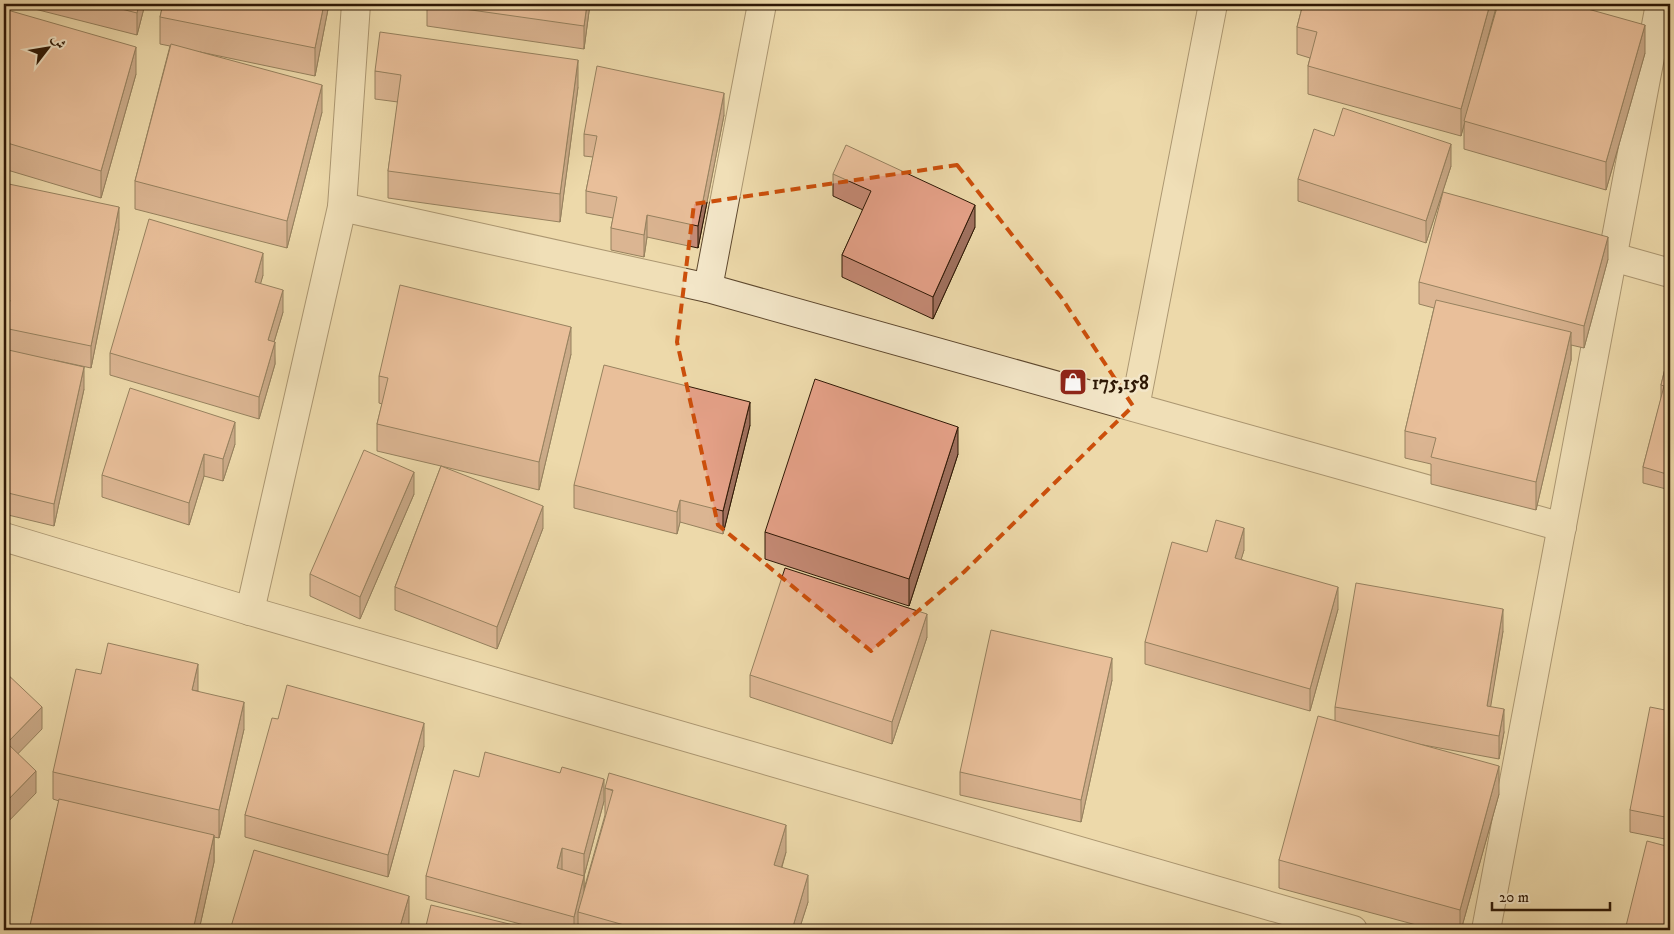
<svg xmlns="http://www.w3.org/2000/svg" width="1674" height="934" viewBox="0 0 1674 934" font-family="'IM FELL DW Pica',Amiri,serif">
  <rect width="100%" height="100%" fill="#edd9aa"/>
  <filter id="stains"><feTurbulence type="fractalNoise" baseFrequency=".004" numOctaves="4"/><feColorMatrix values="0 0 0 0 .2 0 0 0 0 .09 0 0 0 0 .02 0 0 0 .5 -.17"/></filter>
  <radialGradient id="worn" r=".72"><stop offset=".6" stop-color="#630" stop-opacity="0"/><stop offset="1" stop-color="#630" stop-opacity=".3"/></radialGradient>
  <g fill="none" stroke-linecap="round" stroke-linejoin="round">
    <defs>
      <g id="street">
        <path d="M342 207 708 288 1562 527"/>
        <path d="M1613 257 1670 273"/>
        <path d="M708 288 762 4"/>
        <path d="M1135 407 1213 4"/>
        <path d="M4 537 250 611 1353 930"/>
        <path d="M250 611 342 207 356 4"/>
        <path d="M1486 930 1660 4"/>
      </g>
    </defs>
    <use href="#street" stroke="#5e482e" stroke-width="30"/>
    <use href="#street" stroke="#f3e6c8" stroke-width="28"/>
  </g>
  <g fill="#c58a75" stroke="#2e1805">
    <path d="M15 4H145L137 35Z"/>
    <path d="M163 4H329L315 76 200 52 322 112 287 248 135 209V181L170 46 160 44V17Z"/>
    <path d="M427 4H590L584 49 427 26Z"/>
    <path d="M1303 4H1497L1477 78 1645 53 1606 190 1464 149V123L1461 136 1308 94V66L1310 58 1297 54V27Z"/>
    <path d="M4 9 136 74 101 198 4 169Z"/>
    <path d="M375 71 578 87 560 222 388 198V171L398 102 375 99Z"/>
    <path d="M724 115 698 248 647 237 644 257 611 250V228L613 218 586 213V191L593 157 584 156V134Z"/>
    <path d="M1334 136 1451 166 1426 243 1298 201V179Z"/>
    <path d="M833 174 975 227 933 319 842 277V255L863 210 833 196Z"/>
    <path d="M4 183 119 229 91 368 54 360 84 389 54 526 4 514V328L6 321 4 320Z"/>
    <path d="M1608 259 1584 348 1571 345V360L1536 510 1431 484V464L1405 458V431L1434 308 1419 304V282Z"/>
    <path d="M263 275 260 284 283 312 274 342 275 364 259 419 110 375V353Z"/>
    <path d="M1670 348V490L1643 483V467L1661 399V385Z"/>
    <path d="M571 354 539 490 441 466 543 528 497 649 395 610V587L441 466 377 451V424L382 404 379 403V376Z"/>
    <path d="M750 425 723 534 680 522 677 534 574 508V485Z"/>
    <path d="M235 444 223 481 204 476 189 525 102 497V475Z"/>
    <path d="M958 454 909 606 765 559V532Z"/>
    <path d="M414 494 360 619 310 596V574Z"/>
    <path d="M1244 550 1241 559 1338 609 1310 711 1145 664V642L1207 552Z"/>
    <path d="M1670 617V665L1665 663V636Z"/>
    <path d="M1503 631 1490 707 1504 732 1499 759 1418 744 1499 794 1461 930H1435L1279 888V860L1335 721V707Z"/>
    <path d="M927 637 892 744 750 697V675Z"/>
    <path d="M101 674 198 691 244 729 219 838 214 837V862L199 930H29L59 801 53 799V772Z"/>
    <path d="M1112 680 1081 822 960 795V772Z"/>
    <path d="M1670 711V840L1630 832V810Z"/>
    <path d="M278 719 424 746 388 877 245 837V815Z"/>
    <path d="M479 777 604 801 584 876V889L605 815V788L786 852 782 867 808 902 799 930H578V923L576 930H543L426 899V876Z"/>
  </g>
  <g fill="#a0715f" stroke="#2e1805">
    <path d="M139 4H145L137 35V13Z"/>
    <path d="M324 4H329L315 76V48Z"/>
    <path d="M587 4H590L584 49V26Z"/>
    <path d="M1490 4H1497L1461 136V109Z"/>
    <path d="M1645 25V53L1606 190V162Z"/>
    <path d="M136 47V74L101 198V171Z"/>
    <path d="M578 60V87L560 222V194Z"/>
    <path d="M322 85V112L287 248V221Z"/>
    <path d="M724 93V115L698 248V226Z"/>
    <path d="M1451 144V166L1426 243V221Z"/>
    <path d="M975 205V227L933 319V297Z"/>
    <path d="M119 207V229L91 368V346Z"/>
    <path d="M647 215V237L644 257V235Z"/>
    <path d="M1608 237V259L1584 348V326Z"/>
    <path d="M263 253V275L255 304V282Z"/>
    <path d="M283 290V312L268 362V340Z"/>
    <path d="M571 327V354L539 490V462Z"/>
    <path d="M1571 332V360L1536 510V482Z"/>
    <path d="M275 342V364L259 419V397Z"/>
    <path d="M84 367V389L54 526V504Z"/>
    <path d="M750 402V425L723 534V511Z"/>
    <path d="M235 422V444L223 481V459Z"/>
    <path d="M958 427V454L909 606V579Z"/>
    <path d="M204 454V476L189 525V503Z"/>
    <path d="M414 472V494L360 619V597Z"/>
    <path d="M680 500V522L677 534V512Z"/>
    <path d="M543 506V528L497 649V627Z"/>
    <path d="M1244 528V550L1235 580V558Z"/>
    <path d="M1338 587V609L1310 711V689Z"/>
    <path d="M1503 609V631L1487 729V706Z"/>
    <path d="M927 614V637L892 744V722Z"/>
    <path d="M1112 658V680L1081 822V800Z"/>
    <path d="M198 664V691L192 690Z"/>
    <path d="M244 702V729L219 838V810Z"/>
    <path d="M42 707V729L7 765V743Z"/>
    <path d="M1504 709V732L1499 759V736Z"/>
    <path d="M424 723V746L388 877V855Z"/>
    <path d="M1499 766V794L1461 930H1460V910Z"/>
    <path d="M36 771V793L4 826V804Z"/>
    <path d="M604 779V801L584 876V898L578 912V923L576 930H574V917L584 876V854Z"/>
    <path d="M786 825V852L774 892V865Z"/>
    <path d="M214 835V862L199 930H193Z"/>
    <path d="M562 848V870L557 868Z"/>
    <path d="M808 875V902L799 930H792Z"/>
    <path d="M409 896V924L407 930H399Z"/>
  </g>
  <g fill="#e5a188" stroke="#2e1805">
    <path d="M102 4H139L137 13Z"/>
    <path d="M163 4H324L315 48 160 17Z"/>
    <path d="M429 4H587L584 26Z"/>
    <path d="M1303 4H1490L1461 109 1308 66 1317 32 1297 27Z"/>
    <path d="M1498 4H1570L1645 25 1606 162 1464 121Z"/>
    <path d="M4 9 136 47 101 171 4 142Z"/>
    <path d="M380 32 578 60 560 194 388 171 401 75 375 71Z"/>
    <path d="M171 44 322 85 287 221 135 181Z"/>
    <path d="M597 66 724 93 698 226 647 215 644 235 611 228 617 197 586 191 597 136 584 134Z"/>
    <path d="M1343 108 1451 144 1426 221 1298 179 1314 129 1334 136Z"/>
    <path d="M846 145 975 205 933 297 842 255 871 191 833 174Z"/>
    <path d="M4 183 119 207 91 346 4 328 10 300 4 298Z"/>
    <path d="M1443 192 1608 237 1584 326 1419 282Z"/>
    <path d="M149 219 263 253 255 282 283 290 268 340 275 342 259 397 110 353Z"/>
    <path d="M400 285 571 327 539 462 377 424 388 378 379 376Z"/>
    <path d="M1436 300 1571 332 1536 482 1431 457 1436 438 1405 431Z"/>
    <path d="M1670 348V475L1643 467 1664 386 1661 385Z"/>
    <path d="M4 349 84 367 54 504 4 492Z"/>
    <path d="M604 365 750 402 723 511 680 500 677 512 574 485Z"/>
    <path d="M815 379 958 427 909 579 765 532Z"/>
    <path d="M130 388 235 422 223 459 204 454 189 503 102 475Z"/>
    <path d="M364 450 414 472 360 597 310 574Z"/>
    <path d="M441 466 543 506 497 627 395 587Z"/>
    <path d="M1216 520 1244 528 1235 558 1338 587 1310 689 1145 642 1172 542 1207 552Z"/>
    <path d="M785 568 927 614 892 722 750 675Z"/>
    <path d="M1356 583 1503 609 1487 706 1504 709 1499 736 1335 707Z"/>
    <path d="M1670 617V637L1665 636Z"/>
    <path d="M991 630 1112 658 1081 800 960 772Z"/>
    <path d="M108 643 198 664 192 690 244 702 219 810 53 772 76 669 101 674Z"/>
    <path d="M4 671 42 707 7 743 36 771 4 804Z"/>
    <path d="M287 685 424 723 388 855 245 815 272 718 278 719Z"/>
    <path d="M1650 707 1670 711V818L1630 810Z"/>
    <path d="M1318 716 1499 766 1460 910 1279 860Z"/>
    <path d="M485 752 560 773 562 767 604 779 584 854 562 848 557 868 584 876 574 917 426 876 454 770 479 777Z"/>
    <path d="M609 773 786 825 774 865 808 875 792 930H789L769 925 768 930H642L578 912 613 790 605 788Z"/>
    <path d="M59 799 214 835 193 930H29Z"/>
    <path d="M1647 841 1670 847V930H1625Z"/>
    <path d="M254 850 409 896 399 930H230Z"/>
    <path d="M431 905 534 930H425Z"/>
  </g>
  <path d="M0 0H1674V934H0ZM957 165 1061 297 1133 406 964 572 871 651 718 525 677 342 694 204Z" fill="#edd9aa" fill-opacity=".55" fill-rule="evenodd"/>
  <path fill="none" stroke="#cc4f0b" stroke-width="4" stroke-dasharray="10 6" stroke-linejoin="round" d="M957 165 1061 297 1133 406 964 572 871 651 718 525 677 342 694 204Z"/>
  <defs>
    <symbol id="shop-square" viewBox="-11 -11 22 22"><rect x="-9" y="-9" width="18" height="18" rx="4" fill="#8f2418" stroke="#f3e6c8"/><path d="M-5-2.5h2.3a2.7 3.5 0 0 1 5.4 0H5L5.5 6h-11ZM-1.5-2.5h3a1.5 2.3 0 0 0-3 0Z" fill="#fff"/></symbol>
  </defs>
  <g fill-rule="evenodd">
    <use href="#shop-square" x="1057" y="366" width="32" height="32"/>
  </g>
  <g text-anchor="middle" stroke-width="5" stroke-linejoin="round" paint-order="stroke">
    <g font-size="19" font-weight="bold" fill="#2e1805" stroke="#f3e6c8" text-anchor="start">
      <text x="1092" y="389">175,158</text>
    </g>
  </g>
  <rect width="1674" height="934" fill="none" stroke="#edd9aa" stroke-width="20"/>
  <rect x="5" y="5" width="1664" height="924" fill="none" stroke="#2e1805" stroke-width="2.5"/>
  <rect x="10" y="10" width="1654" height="914" fill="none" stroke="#2e1805"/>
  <g transform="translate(48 48) rotate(59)" stroke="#f3e6c8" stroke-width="4" paint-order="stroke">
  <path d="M0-4L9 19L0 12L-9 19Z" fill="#2e1805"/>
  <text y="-8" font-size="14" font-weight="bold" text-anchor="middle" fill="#2e1805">ش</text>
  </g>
  <path d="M1492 902v8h118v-8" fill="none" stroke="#2e1805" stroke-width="2.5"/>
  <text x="1499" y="902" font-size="15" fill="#2e1805" stroke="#f3e6c8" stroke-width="4" paint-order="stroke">20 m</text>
  <rect width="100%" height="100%" filter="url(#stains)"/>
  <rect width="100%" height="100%" fill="url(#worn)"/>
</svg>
